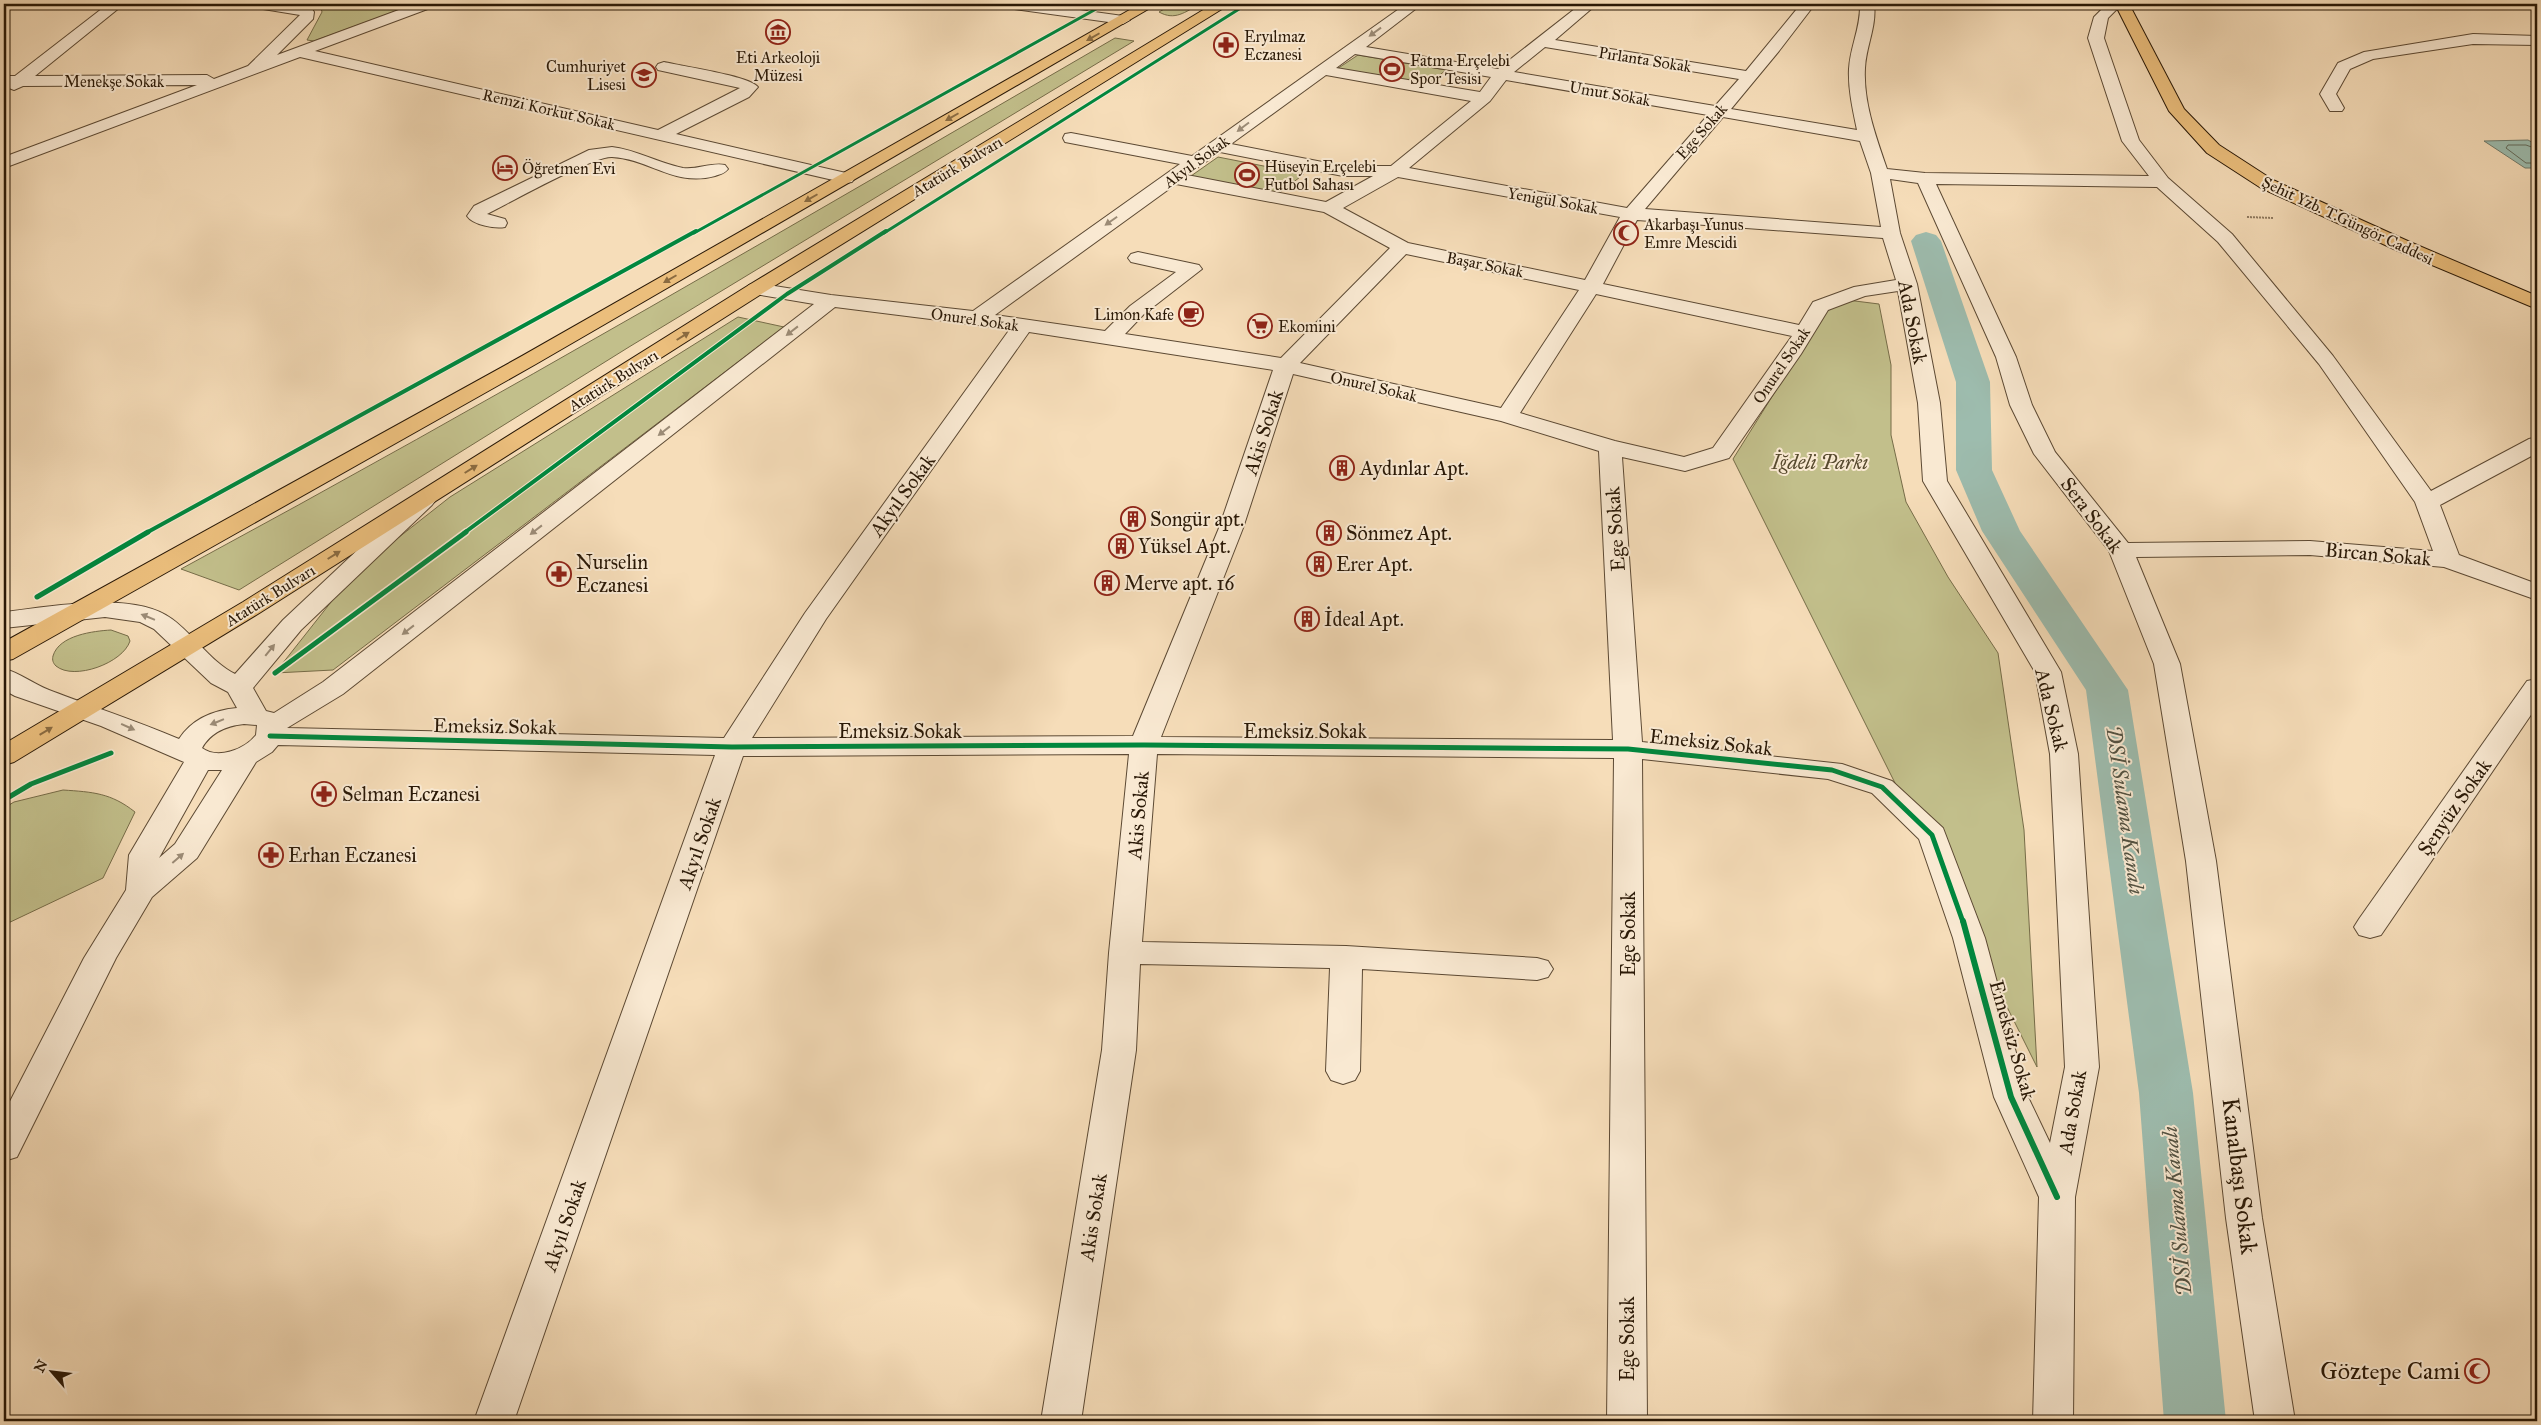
<svg xmlns="http://www.w3.org/2000/svg" width="2541" height="1425" viewBox="0 0 2541 1425" font-family="'IM FELL Great Primer',serif">
  <rect width="100%" height="100%" fill="#f6ddb9"/>
  <filter id="stains"><feTurbulence type="fractalNoise" baseFrequency=".004" numOctaves="4"/><feColorMatrix values="0 0 0 0 .2 0 0 0 0 .09 0 0 0 0 .02 0 0 0 .5 -.17"/></filter>
  <radialGradient id="worn" r=".72"><stop offset=".6" stop-color="#630" stop-opacity="0"/><stop offset="1" stop-color="#630" stop-opacity=".3"/></radialGradient>
  <g fill="#c2bf8b" stroke="#766c48">
    <path d="M303 4H415L314 41 307 40 322 12 321 8Z"/>
    <path d="M1173 4H1200C1185 12 1175 21 1159 12Z"/>
    <path d="M1115 38 1134 41 629 347 239 590 181 569C496 399 805 218 1115 38Z"/>
    <path d="M1358 55 1446 70 1427 85 1337 69Z"/>
    <path d="M1218 157 1304 174 1278 194 1191 176Z"/>
    <path d="M1847 300 1879 304 1891 365V435L1906 502 1948 577 1998 653 2024 830 2037 1067 1733 459 1825 312Z"/>
    <path d="M738 317 784 327 333 670 275 673 335 597 389 545 450 497Z"/>
    <path d="M111 630 128 636 130 641C123 663 74 681 56 666 53 663 52 660 53 656 59 635 94 631 111 630Z"/>
    <path d="M63 790C93 792 111 793 135 812L103 878 4 925V808L14 802Z"/>
  </g>
  <path fill="#9dbcae" stroke="#6f7a6b" d="M2528 140 2537 145V168H2525L2484 141Z"/>
  <g fill="none" stroke-linecap="round" stroke-linejoin="round">
    <path stroke="#636a5a" stroke-width="1" d="M2537 149 2526 145H2508L2506 148 2526 163H2537"/>
    <path fill="#9dbcae" fill-rule="evenodd" d="M1926 232 1936 235 1941 241 1990 382 1992 470 2020 531 2128 690 2193 1093 2226 1421H2164L2139 1093 2086 690 1982 531 1956 470V382L1911 241 1916 235Z"/>
    <defs>
      <g id="minor">
        <path d="M4 4H85L78 8 4 9Z"/>
        <path d="M108 4H124L35 76 207 75 214 79 248 66 300 15 257 8 250 4H283L312 9 314 12 313 19 277 55 415 4H435L433 7 315 51 658 130 740 88 658 70 656 67 658 64 664 62C681 66 750 76 758 87L749 97 676 134 846 173 852 174 855 178 852 182 846 183 300 57 4 168V157L197 85 23 86 14 90 4 86V76H15Z"/>
        <path d="M1000 4H1037L1123 16 1130 20 1123 24 1007 8Z"/>
        <path d="M1406 4H1422L1366 47 1498 69 1581 4H1597L1555 40 1746 71 1801 4H1815L1779 51 1731 109 1857 130C1853 111 1848 89 1849 69 1850 47 1861 27 1860 4H1874C1877 26 1866 46 1865 68 1863 102 1876 137 1887 169L1925 173 2149 176 2122 141 2088 38 2094 17 2107 4H2122L2108 18 2104 38 2139 140 2168 178 2232 234 2333 356 2431 491 2529 439 2537 437V453L2440 505 2459 555 2537 584V600L2444 567 2310 555 2136 557 2180 664 2216 861 2262 1218 2295 1421H2255L2226 1218 2186 861 2154 664 2109 551 2034 454 2010 405 1996 357 1918 183 1890 179 1900 233 1917 284 1940 403 1947 481 2061 672 2078 754 2099 1067 2075 1197 2073 1421H2033L2039 1197 1994 1097 1953 938 1919 839 1872 793 1828 779 1642 759 1647 1421H1607L1614 758 1157 754 1142 942 1346 946 1537 958 1548 961 1553 969 1548 977 1537 980 1362 969 1360 1071 1355 1080 1343 1084 1331 1080 1326 1071 1330 968 1140 964 1136 1050 1081 1421H1041L1102 1050 1109 953 1129 754 743 756 514 1421H474L715 755 278 745 272 752 256 762 197 858 152 897 116 958 17 1157 4 1161V1113L84 958 126 890 129 855 184 762 101 726 15 696 4 690V669C19 672 33 684 49 690 93 707 135 720 179 739 192 719 214 710 237 708L228 692 211 683 154 629 140 622 105 617 4 628V612C50 607 133 590 172 619 194 635 211 662 235 674L283 620 416 495 424 493 432 495 436 500 432 505 301 630 253 688 266 711 274 713 323 682 814 304 749 293 746 289 749 285 756 283 831 295 973 311 1180 164 1065 142 1063 138 1065 134 1071 133 1192 156ZM1545 47 1739 79 1715 106 1514 72ZM1355 54 1491 77 1480 92 1336 68ZM1326 75 1471 101 1391 166H1343L1231 144ZM1506 80 1708 115 1627 208 1409 168 1490 101ZM1723 117 1860 141 1871 173 1881 227 1645 209ZM1220 152 1343 176H1373L1326 202 1187 175ZM1398 177 1620 217 1585 280 1408 243 1343 208ZM1176 184 1324 212 1390 248 1281 358 1125 334 1144 314 1202 269 1199 265 1138 252 1131 254 1128 258 1131 262 1176 272 1130 306 1105 331 995 315ZM1936 184 2157 187 2218 242 2319 364 2415 502 2433 551 2310 541 2128 543 2055 452 2032 405 2016 357ZM1637 220 1883 238 1896 280 1854 287 1813 302 1799 325 1603 284ZM1406 254 1579 290 1501 408 1300 363ZM1898 291 1918 403 1923 481 2035 672 2050 754 2065 1067 2050 1143 2028 1097 1985 938 1943 828 1892 781 1842 764 1642 742 1622 457 1685 471 1729 458 1801 354 1828 310 1865 296ZM1596 294 1792 336 1713 448 1684 457 1615 441 1520 413ZM835 307 1010 329 805 613 724 738 287 728 343 694ZM1029 332 1273 370 1219 528 1133 736 752 738 826 619ZM1293 374 1501 421 1599 451 1613 740 1161 737 1243 528ZM244 724 257 725 256 735C245 749 218 760 202 748 211 732 226 726 244 724ZM208 770H222L175 844 159 858Z"/>
        <path d="M2473 34 2537 36V45L2473 44 2373 59 2350 69 2336 94 2344 108 2342 111H2330L2320 94 2338 63 2364 52Z"/>
        <path d="M612 147C637 150 658 163 683 168 697 170 712 162 725 165L728 169C724 174 720 174 715 176 674 187 650 159 612 157 593 156 509 203 487 214L505 219 507 223 505 227C495 229 473 225 467 216L474 206 589 150Z"/>
        <path d="M2537 679V706L2381 935 2370 938 2359 935 2354 927 2359 919 2527 681Z"/>
      </g>
      <g id="major">
        <path d="M1140 4H1157L536 364 13 659 4 661V642L522 356Z"/>
        <path d="M1213 4H1230L763 293 261 612 14 762 4 765V744L243 602 749 285Z"/>
        <path d="M2115 4H2129L2184 109 2219 145 2273 180 2410 242 2537 296V309L2396 250 2261 188 2207 153 2169 111Z"/>
      </g>
    </defs>
    <use href="#minor" stroke="#5c4933" stroke-width="2"/>
    <use href="#major" stroke="#291806" stroke-width="2"/>
    <path stroke="#291806" stroke-width="2" stroke-dasharray="0.5 1" stroke-linecap="butt" d="M2247 217 2273 218"/>
    <use href="#minor" fill="#f9e9d2" fill-rule="evenodd"/>
    <use href="#major" fill="#ebbe7c" fill-rule="evenodd"/>
    <defs>
      <g id="cycleway-far3">
        <path d="M694 233 1105 4"/>
        <path d="M884 233 1247 4"/>
      </g>
      <g id="cycleway-far2">
        <path d="M146 533 696 231"/>
        <path d="M464 533 787 294 886 231"/>
      </g>
      <g id="cycleway-far1">
        <path d="M37 597 148 532"/>
        <path d="M275 673 466 532"/>
        <path d="M270 736 732 747 1144 745 1628 749 1832 770 1882 787 1932 835 1963 922"/>
        <path d="M4 800 31 784 111 753"/>
      </g>
      <path id="cycleway" d="M1963 921 2011 1097 2057 1197"/>
    </defs>
    <use href="#cycleway-far3" stroke="#f9e9d2" stroke-width="5"/>
    <use href="#cycleway-far2" stroke="#f9e9d2" stroke-width="6"/>
    <use href="#cycleway-far1" stroke="#f9e9d2" stroke-width="8"/>
    <use href="#cycleway" stroke="#f9e9d2" stroke-width="9"/>
    <use href="#cycleway-far3" stroke="#00873e" stroke-width="3"/>
    <use href="#cycleway-far2" stroke="#00873e" stroke-width="4"/>
    <use href="#cycleway-far1" stroke="#00873e" stroke-width="5"/>
    <use href="#cycleway" stroke="#00873e" stroke-width="6"/>
  </g>
  <defs><path id="oneway-solid" d="M-6-.8H1V-3.2L6.5 0L1 3.2V.8H-6Z" transform="scale(1.25)"/></defs>
  <g fill="#9b8b76">
    <use href="#oneway-solid" transform="translate(1375 32) rotate(144)"/>
    <use href="#oneway-solid" transform="translate(1243 127) rotate(143)"/>
    <use href="#oneway-solid" transform="translate(1111 221) rotate(145)"/>
    <use href="#oneway-solid" transform="translate(792 331) rotate(142)"/>
    <use href="#oneway-solid" transform="translate(664 431) rotate(142)"/>
    <use href="#oneway-solid" transform="translate(536 530) rotate(142)"/>
    <use href="#oneway-solid" transform="translate(148 617) rotate(-158)"/>
    <use href="#oneway-solid" transform="translate(408 630) rotate(142)"/>
    <use href="#oneway-solid" transform="translate(270 650) rotate(-51)"/>
    <use href="#oneway-solid" transform="translate(217 722) rotate(158)"/>
    <use href="#oneway-solid" transform="translate(128 727) rotate(24)"/>
    <use href="#oneway-solid" transform="translate(178 858) rotate(-41)"/>
  </g>
  <g fill="#8a6b41">
    <use href="#oneway-solid" transform="translate(1093 37) rotate(150)"/>
    <use href="#oneway-solid" transform="translate(952 117) rotate(150)"/>
    <use href="#oneway-solid" transform="translate(811 198) rotate(150)"/>
    <use href="#oneway-solid" transform="translate(670 279) rotate(150)"/>
    <use href="#oneway-solid" transform="translate(683 336) rotate(-32)"/>
    <use href="#oneway-solid" transform="translate(471 469) rotate(-32)"/>
    <use href="#oneway-solid" transform="translate(334 555) rotate(-32)"/>
    <use href="#oneway-solid" transform="translate(46 731) rotate(-31)"/>
  </g>
  <defs>
    <symbol id="museum-ring" viewBox="-11 -11 22 22"><circle r="9.5" fill="#f9e9d2" stroke="#8f2418" stroke-width="1.5"/><path d="M0-6L6-3V-2H-6V-3ZM-5-1h2V3h-2ZM-1-1h2V3h-2ZM3-1h2V3H3ZM-6 4H6V6H-6Z" fill="#8f2418"/></symbol>
    <symbol id="pharmacy-ring" viewBox="-11 -11 22 22"><circle r="9.5" fill="#f9e9d2" stroke="#8f2418" stroke-width="1.5"/><path d="M-2-6h4v4h4v4h-4v4h-4v-4h-4v-4h4Z" fill="#8f2418"/></symbol>
    <symbol id="stadium-ring" viewBox="-11 -11 22 22"><circle r="9.5" fill="#f9e9d2" stroke="#8f2418" stroke-width="1.5"/><path d="M0-5a6.5 5 0 1 0 0 10a6.5 5 0 1 0 0-10ZM-3.5-1.8h7v3.6h-7Z" fill="#8f2418"/></symbol>
    <symbol id="school-ring" viewBox="-11 -11 22 22"><circle r="9.5" fill="#f9e9d2" stroke="#8f2418" stroke-width="1.5"/><path d="M0-5L7-2L0 1L-7-2ZM-4 1L0 2.5L4 1V4Q0 6-4 4Z" fill="#8f2418"/></symbol>
    <symbol id="hotel-ring" viewBox="-11 -11 22 22"><circle r="9.5" fill="#f9e9d2" stroke="#8f2418" stroke-width="1.5"/><path d="M-6-4.5h1.5V1H6V5H4.5V3h-9V5H-6ZM-4 0a1.8 1.8 0 1 1 3.6 0ZM.5 0V-2.5h3Q6-2.5 6 0Z" fill="#8f2418"/></symbol>
    <symbol id="mosque-ring" viewBox="-11 -11 22 22"><circle r="9.5" fill="#f9e9d2" stroke="#8f2418" stroke-width="1.5"/><path d="M3.5-4.9A6 6 0 1 0 3.5 4.9A5 5 0 1 1 3.5-4.9Z" fill="#8f2418"/></symbol>
    <symbol id="cafe-ring" viewBox="-11 -11 22 22"><circle r="9.5" fill="#f9e9d2" stroke="#8f2418" stroke-width="1.5"/><path d="M-5.5-4.5H6V0H3Q3 3.5 0 3.5H-2.5Q-5.5 3.5-5.5 0ZM3-3.2v2h1.7v-2ZM-6 4.5H4V6H-6Z" fill="#8f2418"/></symbol>
    <symbol id="supermarket-ring" viewBox="-11 -11 22 22"><circle r="9.5" fill="#f9e9d2" stroke="#8f2418" stroke-width="1.5"/><path d="M-6-5.5h2.5l.6 2H6L4.5 2H-2.5L-4.4-4H-6ZM-1.5 3.2a1.3 1.3 0 1 0 .1 0ZM3 3.2a1.3 1.3 0 1 0 .1 0Z" fill="#8f2418"/></symbol>
    <symbol id="building-ring" viewBox="-11 -11 22 22"><circle r="9.5" fill="#f9e9d2" stroke="#8f2418" stroke-width="1.5"/><path d="M-4-6H4V6H1V3H-1V6H-4ZM-2.5-4.3h1.7v1.8h-1.7ZM.8-4.3h1.7v1.8H.8ZM-2.5-1h1.7V.8h-1.7ZM.8-1h1.7V.8H.8Z" fill="#8f2418"/></symbol>
  </defs>
  <g fill-rule="evenodd">
    <use href="#museum-ring" x="764" y="18" width="28" height="28"/>
    <use href="#pharmacy-ring" x="1212" y="31" width="28" height="28"/>
    <use href="#stadium-ring" x="1378" y="55" width="28" height="28"/>
    <use href="#school-ring" x="630" y="61" width="28" height="28"/>
    <use href="#hotel-ring" x="491" y="154" width="28" height="28"/>
    <use href="#stadium-ring" x="1233" y="161" width="28" height="28"/>
    <use href="#mosque-ring" x="1612" y="219" width="28" height="28"/>
    <use href="#cafe-ring" x="1177" y="300" width="28" height="28"/>
    <use href="#supermarket-ring" x="1246" y="312" width="28" height="28"/>
    <use href="#building-ring" x="1328" y="454" width="28" height="28"/>
    <use href="#building-ring" x="1119" y="505" width="28" height="28"/>
    <use href="#building-ring" x="1315" y="519" width="28" height="28"/>
    <use href="#building-ring" x="1107" y="532" width="28" height="28"/>
    <use href="#building-ring" x="1305" y="550" width="28" height="28"/>
    <use href="#pharmacy-ring" x="545" y="560" width="28" height="28"/>
    <use href="#building-ring" x="1093" y="569" width="28" height="28"/>
    <use href="#building-ring" x="1293" y="605" width="28" height="28"/>
    <use href="#pharmacy-ring" x="310" y="780" width="28" height="28"/>
    <use href="#pharmacy-ring" x="257" y="841" width="28" height="28"/>
    <use href="#mosque-ring" x="2463" y="1357" width="28" height="28"/>
  </g>
  <g text-anchor="middle" stroke-width="4" stroke-linejoin="round" paint-order="stroke">
    <g font-size="16" fill="#291806" stroke="#f9e9d2" text-anchor="start">
      <text x="1244" y="42">Eryılmaz<tspan x="1244" dy="18">Eczanesi</tspan></text>
      <text x="778" y="63" text-anchor="middle">Eti Arkeoloji<tspan x="778" dy="18">Müzesi</tspan></text>
      <text x="1410" y="66">Fatma Erçelebi<tspan x="1410" dy="18">Spor Tesisi</tspan></text>
      <text x="626" y="72" text-anchor="end">Cumhuriyet<tspan x="626" dy="18">Lisesi</tspan></text>
      <text x="1264" y="172">Hüseyin Erçelebi<tspan x="1264" dy="18">Futbol Sahası</tspan></text>
      <text x="522" y="174">Öğretmen Evi</text>
      <text x="1644" y="230">Akarbaşı Yunus<tspan x="1644" dy="18">Emre Mescidi</tspan></text>
      <text x="1174" y="320" text-anchor="end">Limon Kafe</text>
      <text x="1278" y="332">Ekomini</text>
    </g>
    <g font-size="16" fill="#291806" stroke="#f9e9d2">
      <text transform="translate(1645 59) rotate(9)" y="6">Pırlanta Sokak</text>
      <text x="114" y="87">Menekşe Sokak</text>
      <text transform="translate(1610 93) rotate(10)" y="6">Umut Sokak</text>
      <text transform="translate(549 109) rotate(13)" y="6">Remzi Korkut Sokak</text>
      <text transform="translate(1701 131) rotate(-49)" y="6">Ege Sokak</text>
      <text transform="translate(1196 161) rotate(-36)" y="6">Akyıl Sokak</text>
      <text transform="translate(957 166) rotate(-31)" y="6">Atatürk Bulvarı</text>
      <text transform="translate(1553 200) rotate(10)" y="6">Yenigül Sokak</text>
      <text transform="translate(2348 220) rotate(25)" y="6">Şehit Yzb. T.Güngör Caddesi</text>
      <text transform="translate(1485 264) rotate(11)" y="6">Başar Sokak</text>
      <text transform="translate(975 319) rotate(8)" y="6">Onurel Sokak</text>
      <text transform="translate(1781 365) rotate(-56)" y="6">Onurel Sokak</text>
      <text transform="translate(613 380) rotate(-32)" y="6">Atatürk Bulvarı</text>
      <text transform="translate(1374 386) rotate(13)" y="6">Onurel Sokak</text>
      <text transform="translate(270 595) rotate(-32)" y="6">Atatürk Bulvarı</text>
    </g>
    <g font-size="20" fill="#291806" stroke="#f9e9d2">
      <text transform="translate(1913 322) rotate(79)" y="7">Ada Sokak</text>
      <text transform="translate(1263 432) rotate(-72)" y="7">Akis Sokak</text>
      <text transform="translate(902 495) rotate(-54)" y="7">Akyıl Sokak</text>
      <text transform="translate(2092 515) rotate(53)" y="7">Sera Sokak</text>
      <text transform="translate(1615 529) rotate(-94)" y="7">Ege Sokak</text>
      <text transform="translate(2378 554) rotate(5)" y="7">Bircan Sokak</text>
      <text transform="translate(2052 710) rotate(76)" y="7">Ada Sokak</text>
      <text transform="translate(495 726) rotate(1)" y="7">Emeksiz Sokak</text>
      <text x="900" y="738">Emeksiz Sokak</text>
      <text x="1305" y="738">Emeksiz Sokak</text>
      <text transform="translate(1711 742) rotate(6)" y="7">Emeksiz Sokak</text>
      <text transform="translate(2454 807) rotate(-55)" y="7">Şenyüz Sokak</text>
      <text transform="translate(1138 815) rotate(-85)" y="7">Akis Sokak</text>
      <text transform="translate(699 843) rotate(-71)" y="7">Akyıl Sokak</text>
      <text transform="translate(1628 934) rotate(-90)" y="7">Ege Sokak</text>
      <text transform="translate(2013 1040) rotate(74)" y="7">Emeksiz Sokak</text>
      <text transform="translate(2072 1112) rotate(-80)" y="7">Ada Sokak</text>
      <text transform="translate(1093 1217) rotate(-81)" y="7">Akis Sokak</text>
      <text transform="translate(564 1225) rotate(-71)" y="7">Akyıl Sokak</text>
      <text transform="translate(1627 1339) rotate(-90)" y="7">Ege Sokak</text>
    </g>
    <g font-size="20" font-style="italic" fill="#574a2e" stroke="#f9e9d2">
      <text x="1820" y="469">İğdeli Parkı</text>
    </g>
    <g font-size="20" fill="#291806" stroke="#f9e9d2" text-anchor="start">
      <text x="1360" y="475">Aydınlar Apt.</text>
      <text x="1150" y="526">Songür apt.</text>
      <text x="1346" y="540">Sönmez Apt.</text>
      <text x="1138" y="553">Yüksel Apt.</text>
      <text x="576" y="569">Nurselin<tspan x="576" dy="23">Eczanesi</tspan></text>
      <text x="1336" y="571">Erer Apt.</text>
      <text x="1124" y="590">Merve apt. 16</text>
      <text x="1324" y="626">İdeal Apt.</text>
      <text x="342" y="801">Selman Eczanesi</text>
      <text x="288" y="862">Erhan Eczanesi</text>
    </g>
    <g font-size="21" font-style="italic" fill="#525141" stroke="#f9e9d2">
      <text transform="translate(2125 810) rotate(82)" y="7">DSİ Sulama Kanalı</text>
      <text transform="translate(2177 1211) rotate(-95)" y="7">DSİ Sulama Kanalı</text>
    </g>
    <g font-size="24" fill="#291806" stroke="#f9e9d2">
      <text transform="translate(2240 1176) rotate(83)" y="8">Kanalbaşı Sokak</text>
    </g>
    <g font-size="24" fill="#291806" stroke="#f9e9d2" text-anchor="end">
      <text x="2460" y="1379">Göztepe Cami</text>
    </g>
  </g>
  <rect width="2541" height="1425" fill="none" stroke="#f6ddb9" stroke-width="20"/>
  <rect x="5" y="5" width="2531" height="1415" fill="none" stroke="#291806" stroke-width="2.5"/>
  <rect x="10" y="10" width="2521" height="1405" fill="none" stroke="#291806"/>
  <g transform="translate(52 1372) rotate(298)" stroke="#f9e9d2" stroke-width="4" paint-order="stroke">
  <path d="M0-4L9 19L0 12L-9 19Z" fill="#291806"/>
  <text y="-8" font-size="14" font-weight="bold" text-anchor="middle" fill="#291806">N</text>
  </g>
  <rect width="100%" height="100%" filter="url(#stains)"/>
  <rect width="100%" height="100%" fill="url(#worn)"/>
</svg>
